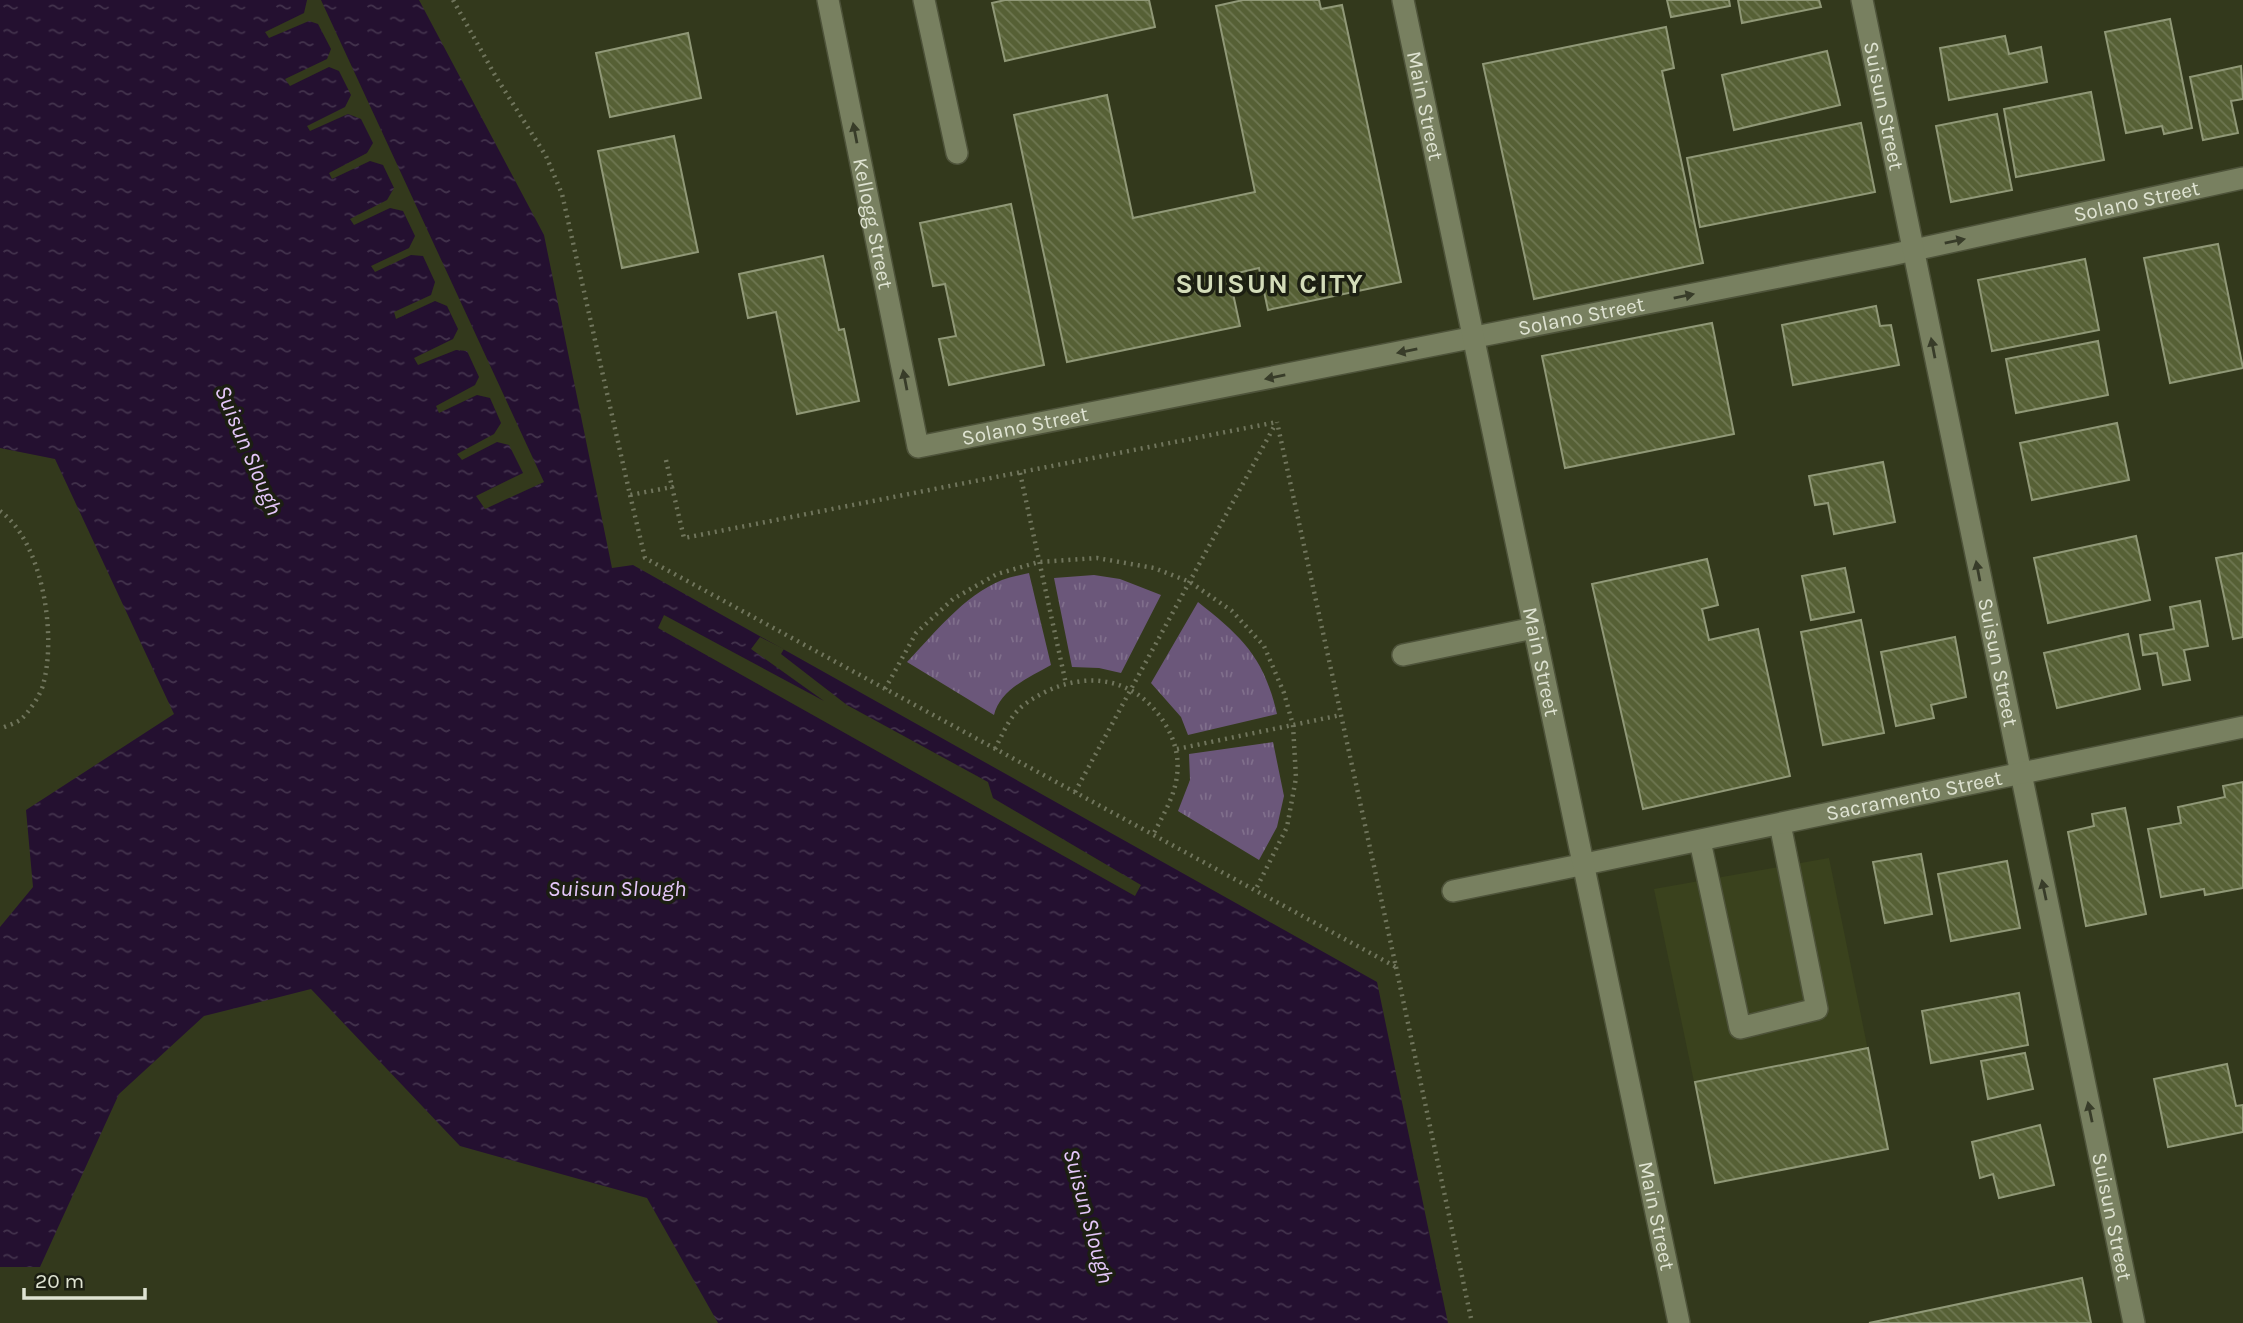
<svg xmlns="http://www.w3.org/2000/svg" width="2243" height="1323" viewBox="0 0 2243 1323" font-family="Karla,sans-serif">
  <defs>
    <pattern id="grass-tufts" width="24" height="20" patternUnits="userSpaceOnUse" patternTransform="scale(1.75)"><rect width="24" height="20" fill="#6b577a"/><path d="M3 7l-1-3M5 7V3M7 7l1-3M15 17l-1-3M17 17v-4M19 17l1-3" fill="none" stroke="#806f8c"/></pattern>
    <pattern id="water-ripples" width="26" height="14" patternUnits="userSpaceOnUse" patternTransform="scale(1.75)"><rect width="26" height="14" fill="#241030"/><path d="M2 4q2-2 4 0t4 0M15 11q2-2 4 0t4 0" fill="none" stroke="#43334d"/></pattern>
    <pattern id="building-back-hatch" width="6" height="6" patternUnits="userSpaceOnUse" patternTransform="scale(1.75)"><rect width="6" height="6" fill="#566035"/><path d="M-1 5l2 2M0 0l6 6M5-1l2 2" fill="none" stroke="#6e7751"/></pattern>
  </defs>
  <rect width="100%" height="100%" fill="#33391c"/>
  <path fill="#3a421d" d="M1829 858 1888 1149 1715 1183 1654 889Z"/>
  <g fill="url(#grass-tufts)">
    <path d="M1029 573 1051 665C1030 677 1000 689 994 715L907 662C935 633 963 596 1002 580 1010 577 1020 575 1029 573Z"/>
    <path d="M1094 575 1120 579 1161 595 1121 673 1099 668 1072 667 1054 578Z"/>
    <path d="M1198 602C1242 637 1264 657 1277 714L1188 735 1181 717 1151 683Z"/>
    <path d="M1273 742 1284 796 1277 827 1259 860 1178 811 1190 780 1189 754Z"/>
  </g>
  <path fill="url(#water-ripples)" d="M0 0H419L544 235 612 568 633 565 1377 982 1448 1323H718L647 1198 460 1146 311 989 204 1016 119 1094 40 1267H0V927L33 887 26 810 174 714 55 459 0 448Z"/>
  <g fill="#33391c">
    <path d="M307 0H321L544 482 485 509 476 496 523 473 509 445 497 442 462 460 457 454 494 434 501 423 490 398 477 395 439 413 436 406 475 385 479 377 467 351 456 350 418 365 414 358 453 339 458 329 447 306 435 301 396 319 394 312 431 295 435 282 423 256 411 255 375 272 371 266 409 248 415 236 403 211 390 208 354 225 350 219 387 200 394 188 383 165 370 161 332 179 329 173 367 153 373 143 361 119 348 114 310 131 307 126 345 107 351 95 339 71 329 67 290 86 285 79 327 59 331 49 318 24 309 21 269 38 265 32 304 13Z"/>
    <path d="M664 615 824 701 751 649 760 637 784 649 781 654 847 705 988 782 993 798 1141 885 1135 896 658 628Z"/>
  </g>
  <g fill="url(#building-back-hatch)" stroke="#909877" stroke-width="2">
    <path d="M1005 0H1149L1155 27 1005 61 992 3Z"/>
    <path d="M1243 0H1319L1321 9 1342 5 1401 282 1268 310 1259 268 1229 275 1240 326 1067 362 1014 115 1107 95 1133 218 1255 192 1216 6Z"/>
    <path d="M1667 0H1729L1730 6 1671 17Z"/>
    <path d="M1738 0H1819L1821 7 1742 23Z"/>
    <path d="M2170 19 2192 128 2164 134 2162 126 2126 133 2105 32Z"/>
    <path d="M1666 27 1674 68 1662 71 1703 263 1534 299 1483 64Z"/>
    <path d="M688 33 701 98 610 117 596 53Z"/>
    <path d="M2005 36 2009 54 2041 47 2047 82 1949 100 1940 48Z"/>
    <path d="M1827 51 1840 105 1734 130 1722 75Z"/>
    <path d="M2241 66 2243 99 2231 101 2238 133 2203 140 2190 77Z"/>
    <path d="M2091 92 2104 160 2016 177 2004 109Z"/>
    <path d="M1997 114 2012 190 1951 202 1936 126Z"/>
    <path d="M1861 123 1875 192 1700 227 1687 158Z"/>
    <path d="M674 136 698 252 622 268 598 151Z"/>
    <path d="M1011 204 1044 365 949 385 939 339 956 336 945 284 933 286 920 223Z"/>
    <path d="M2218 244 2243 368 2170 383 2144 258Z"/>
    <path d="M823 256 839 330 844 329 859 401 797 414 776 312 748 318 739 274Z"/>
    <path d="M2085 259 2099 330 1992 351 1978 280Z"/>
    <path d="M1876 306 1880 326 1891 325 1899 365 1793 385 1782 325Z"/>
    <path d="M1712 323 1734 434 1565 468 1542 356Z"/>
    <path d="M2098 341 2108 395 2016 413 2006 359Z"/>
    <path d="M2117 423 2129 480 2032 500 2020 443Z"/>
    <path d="M1883 462 1895 522 1834 534 1828 503 1815 505 1809 476Z"/>
    <path d="M2136 536 2150 600 2048 623 2034 558Z"/>
    <path d="M2243 553V637L2233 639 2216 558Z"/>
    <path d="M1707 559 1718 605 1702 609 1709 640 1758 629 1790 776 1643 809 1592 584Z"/>
    <path d="M1845 568 1854 612 1811 620 1802 576Z"/>
    <path d="M2200 601 2208 646 2184 650 2190 680 2163 685 2157 653 2143 655 2140 635 2174 629 2170 607Z"/>
    <path d="M1861 620 1884 733 1823 745 1801 632Z"/>
    <path d="M2128 634 2140 689 2057 708 2044 653Z"/>
    <path d="M1955 637 1966 697 1931 705 1934 718 1896 726 1881 652Z"/>
    <path d="M2243 782V888L2205 895 2204 889 2161 897 2148 829 2181 823 2178 807 2225 797 2223 786Z"/>
    <path d="M2125 808 2146 914 2086 926 2068 832 2094 826 2092 814Z"/>
    <path d="M1921 854 1932 914 1885 923 1873 862Z"/>
    <path d="M2007 861 2020 928 1951 941 1938 874Z"/>
    <path d="M2019 993 2028 1045 1931 1063 1922 1011Z"/>
    <path d="M1868 1048 1888 1149 1715 1183 1695 1082Z"/>
    <path d="M2025 1053 2033 1089 1988 1099 1981 1061Z"/>
    <path d="M2227 1064 2236 1106 2243 1105V1132L2168 1147 2154 1079Z"/>
    <path d="M2040 1125 2054 1185 1999 1198 1993 1174 1980 1178 1972 1142Z"/>
    <path d="M2082 1278 2091 1323H1869Z"/>
  </g>
  <g fill="none" stroke-linecap="round" stroke-linejoin="round">
    <defs>
      <g id="lane">
        <path d="M924 0 957 153"/>
        <path d="M1403 655 1534 628"/>
        <path d="M1700 841 1740 1028 1817 1009 1780 824"/>
        <path d="M1453 891 1585 864"/>
      </g>
      <g id="street">
        <path id="s1" d="M828 0 918 447 1891 255 2243 178"/>
        <path id="s2" d="M1862 0 2134 1323"/>
        <path id="s3" d="M1585 864 2243 727"/>
      </g>
      <g id="secondary">
        <path id="s4" d="M1403 0 1679 1323"/>
      </g>
    </defs>
    <use href="#lane" stroke="#4e533a" stroke-width="24"/>
    <use href="#street" stroke="#4e533a" stroke-width="24"/>
    <use href="#secondary" stroke="#4e533a" stroke-width="24"/>
    <g stroke="#70755c" stroke-width="4.5" stroke-dasharray="2 5" stroke-linecap="butt">
      <path d="M453 0 496 77 546 156 562 194 630 495 672 487 684 538 1277 422"/>
      <path d="M666 460 672 487"/>
      <path d="M1020 473 1066 684"/>
      <path d="M630 495 645 558 1396 967 1277 422"/>
      <path d="M0 511C43 542 57 636 43 685 41 694 28 714 20 720 14 724 6 726 0 729"/>
      <path d="M885 689 916 633 953 599 997 574 1039 562 1097 558 1154 568 1190 582 1232 611 1264 646 1284 693 1293 725 1296 778 1287 827 1255 891"/>
      <path d="M995 749C1003 733 1010 715 1025 704 1068 673 1124 669 1159 715 1172 732 1180 753 1177 775 1175 796 1162 817 1153 835"/>
      <path d="M1177 749 1341 715"/>
      <path d="M1075 792 1276 423"/>
      <path d="M1396 967 1472 1323"/>
    </g>
    <use href="#lane" stroke="#788060" stroke-width="21"/>
    <use href="#street" stroke="#788060" stroke-width="21"/>
    <use href="#secondary" stroke="#788060" stroke-width="21"/>
  </g>
  <defs><path id="oneway-solid" d="M-6-.8H1V-3.2L6.5 0L1 3.2V.8H-6Z" transform="scale(1.75)"/></defs>
  <g fill="#383c29">
    <use href="#oneway-solid" transform="translate(855 133) rotate(-101)"/>
    <use href="#oneway-solid" transform="translate(1955 241) rotate(-12)"/>
    <use href="#oneway-solid" transform="translate(1684 296) rotate(-11)"/>
    <use href="#oneway-solid" transform="translate(1933 348) rotate(-101)"/>
    <use href="#oneway-solid" transform="translate(1407 351) rotate(169)"/>
    <use href="#oneway-solid" transform="translate(1275 377) rotate(169)"/>
    <use href="#oneway-solid" transform="translate(905 380) rotate(-101)"/>
    <use href="#oneway-solid" transform="translate(1978 571) rotate(-101)"/>
    <use href="#oneway-solid" transform="translate(2044 890) rotate(-102)"/>
    <use href="#oneway-solid" transform="translate(2090 1112) rotate(-102)"/>
  </g>
  <g text-anchor="middle" stroke-width="7" stroke-linejoin="round" paint-order="stroke">
    <g font-size="21" fill="#dfe3d2" stroke="#1c1f12">
      <text dy="7" stroke="none"><textPath href="#s2" startOffset="108">Suisun Street</textPath></text>
      <text dy="7" stroke="none"><textPath href="#s4" startOffset="108">Main Street</textPath></text>
      <text dy="7" stroke="none"><textPath href="#s1" startOffset="1699">Solano Street</textPath></text>
      <text dy="7" stroke="none"><textPath href="#s1" startOffset="228">Kellogg Street</textPath></text>
      <text dy="7" stroke="none"><textPath href="#s1" startOffset="1132">Solano Street</textPath></text>
      <text dy="7" stroke="none"><textPath href="#s1" startOffset="565">Solano Street</textPath></text>
      <text dy="7" stroke="none"><textPath href="#s4" startOffset="676">Main Street</textPath></text>
      <text dy="7" stroke="none"><textPath href="#s2" startOffset="676">Suisun Street</textPath></text>
      <text dy="7" stroke="none"><textPath href="#s3" startOffset="336">Sacramento Street</textPath></text>
      <text dy="7" stroke="none"><textPath href="#s4" startOffset="1242">Main Street</textPath></text>
      <text dy="7" stroke="none"><textPath href="#s2" startOffset="1242">Suisun Street</textPath></text>
    </g>
    <g font-size="23" font-style="italic" fill="#e5c7fa" stroke="#1c1f12">
      <text transform="translate(249 450) rotate(67)" y="8">Suisun Slough</text>
      <text x="617" y="896">Suisun Slough</text>
      <text transform="translate(1089 1216) rotate(75)" y="8">Suisun Slough</text>
    </g>
    <g font-size="28" font-weight="bold" letter-spacing="2" fill="#d4ddba" stroke="#1c1f12">
      <text x="1270" y="293">SUISUN CITY</text>
    </g>
  </g>
  <path d="M24 1288v10h121v-10" fill="none" stroke="#dfe3d2" stroke-width="3.5"/>
  <text x="35" y="1288" font-size="21" fill="#dfe3d2" stroke="#1c1f12" stroke-width="5" paint-order="stroke">20 m</text>
</svg>
